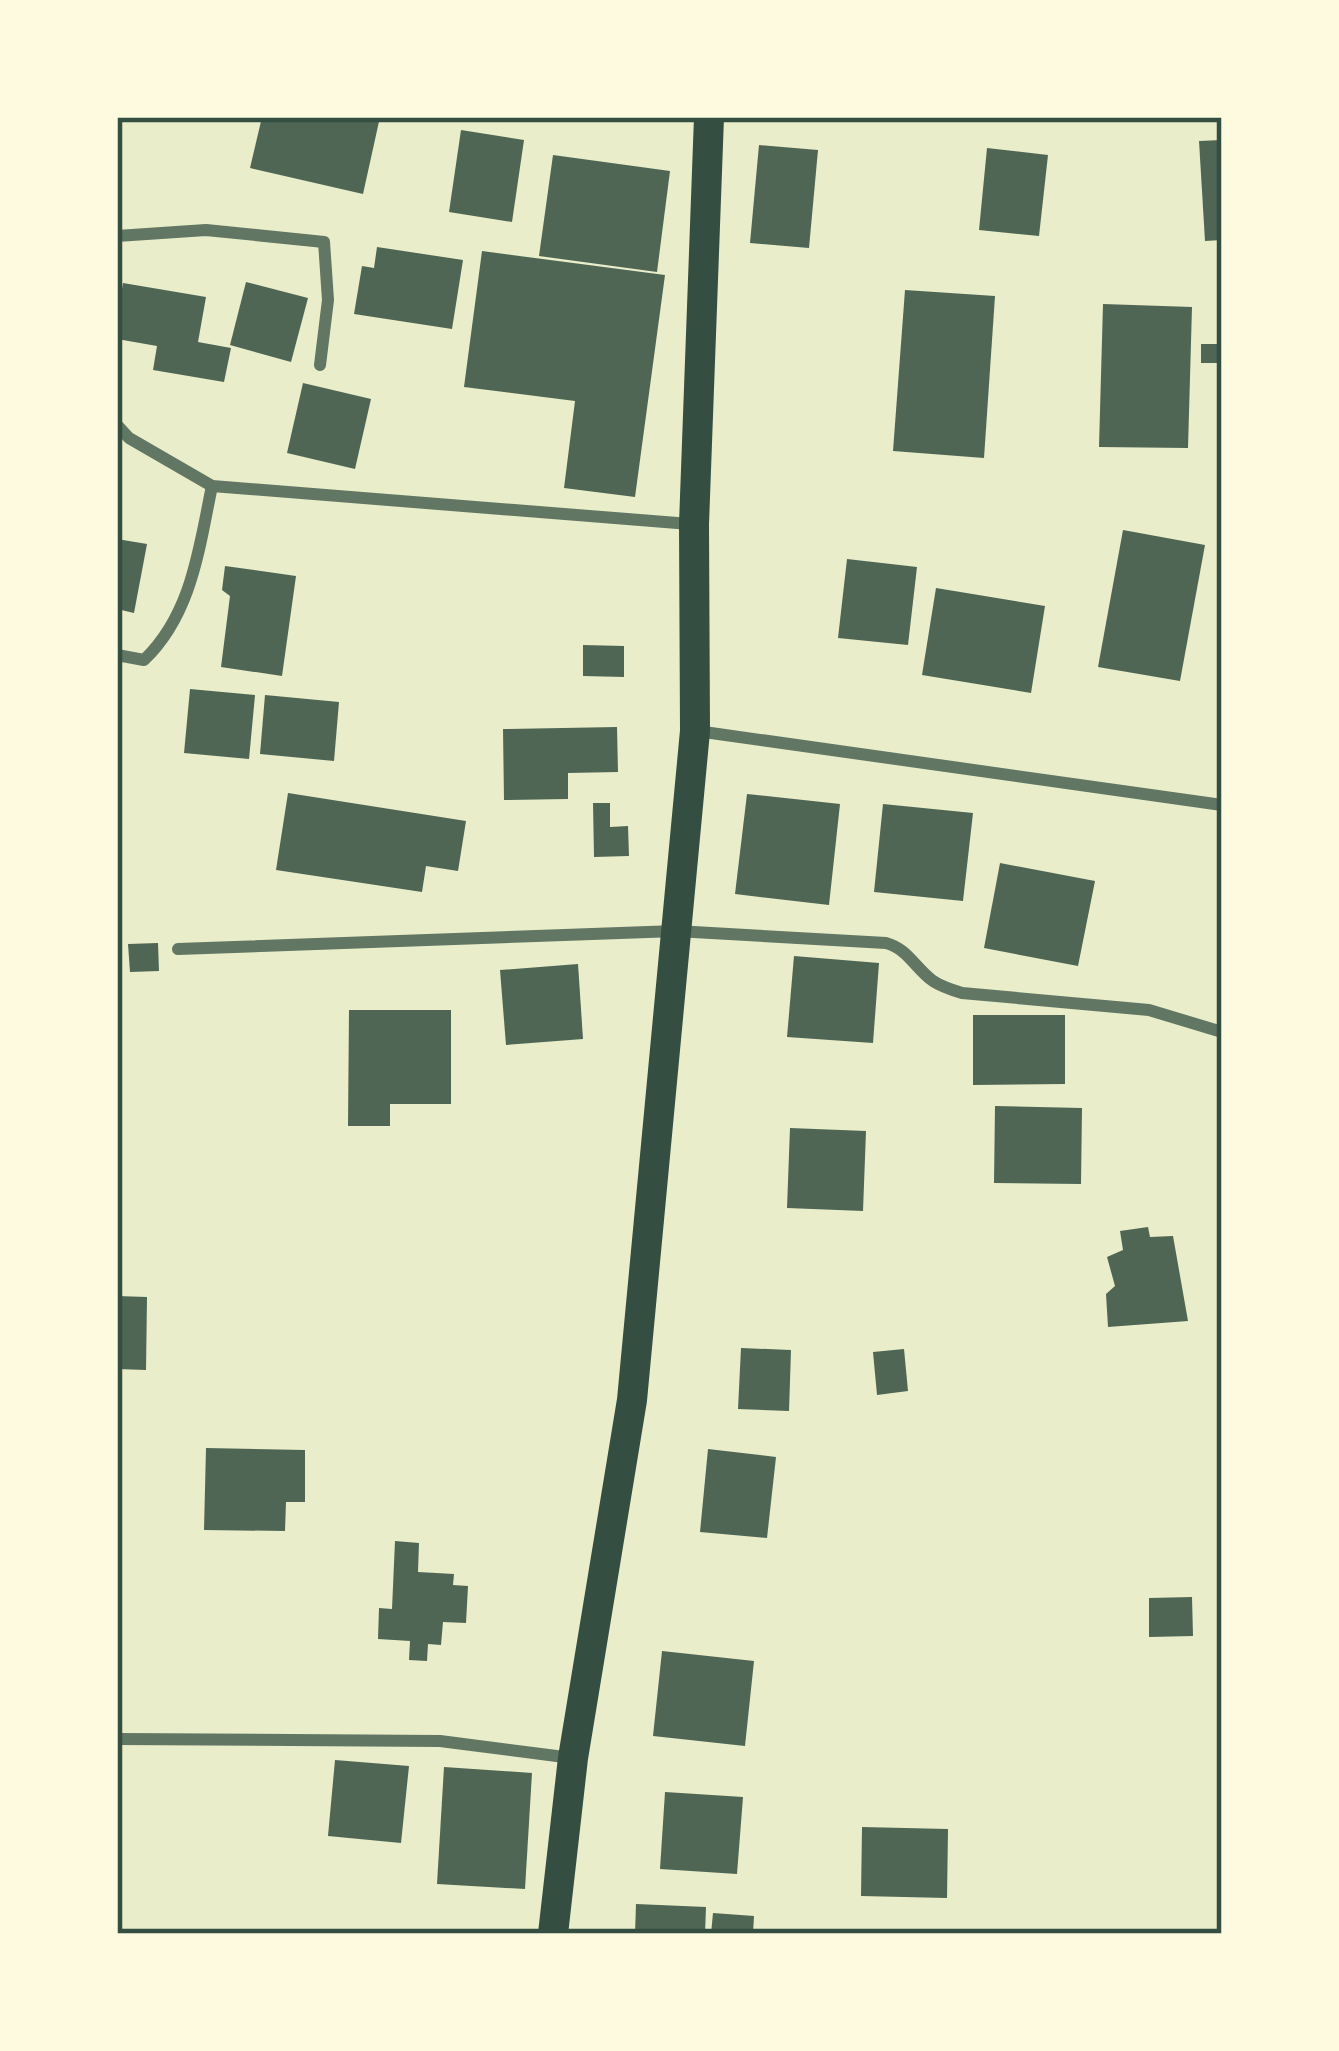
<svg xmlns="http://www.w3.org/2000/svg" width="1339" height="2051" viewBox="0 0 1339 2051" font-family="'Open Sans',sans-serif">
  <rect width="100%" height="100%" fill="#e9edc9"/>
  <g fill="#4f6655">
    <path d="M262 117H380L363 194 250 168Z"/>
    <path d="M461 130 524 140 512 222 449 212Z"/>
    <path d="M1222 140V240L1205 241 1199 141Z"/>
    <path d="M759 145 818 150 809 248 750 243Z"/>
    <path d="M987 148 1048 155 1039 236 979 230Z"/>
    <path d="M553 155 670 171 657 272 539 256Z"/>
    <path d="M377 247 463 260 452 329 354 314 362 266 374 268Z"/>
    <path d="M482 251 665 275 635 497 564 488 575 401 464 387Z"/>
    <path d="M246 282 308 298 291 362 230 345Z"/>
    <path d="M123 283 206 297 198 342 231 348 224 382 153 370 157 346 117 339V317Z"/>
    <path d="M905 290 995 296 984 458 893 451Z"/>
    <path d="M1103 304 1192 307 1188 448 1099 447Z"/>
    <rect x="1201" y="344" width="21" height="19"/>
    <path d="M303 383 371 399 355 469 287 453Z"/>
    <path d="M1123 530 1205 545 1180 681 1098 667Z"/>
    <path d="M117 539 147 544 134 613 117 609Z"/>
    <path d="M847 559 917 567 908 645 838 638Z"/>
    <path d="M225 566 296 576 282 676 221 667 230 596 222 590Z"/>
    <path d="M936 588 1045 606 1031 693 922 675Z"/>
    <path d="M583 645 624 646V677L583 676Z"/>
    <path d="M190 689 255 695 249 759 184 753Z"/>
    <path d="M265 695 339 702 334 761 260 754Z"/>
    <path d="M617 727 618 772 568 773V799L504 800 503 729Z"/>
    <path d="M288 793 466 821 458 871 426 866 422 892 276 870Z"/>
    <path d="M747 794 840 804 829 905 735 894Z"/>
    <path d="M593 803H610V827L628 826 629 856 594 857Z"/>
    <path d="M883 804 973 813 963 901 874 892Z"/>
    <path d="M1000 863 1095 881 1078 966 984 948Z"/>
    <path d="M158 943 159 971 130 972 128 944Z"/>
    <path d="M794 956 879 963 873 1043 787 1037Z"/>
    <path d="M578 964 583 1039 506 1045 500 970Z"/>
    <path d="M349 1010H451V1104H390V1126H348Z"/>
    <path d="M973 1015H1065V1084L973 1085Z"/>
    <path d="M995 1106 1082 1108 1081 1184 994 1183Z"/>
    <path d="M790 1128 866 1131 863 1211 787 1208Z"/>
    <path d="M1148 1227 1150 1237 1173 1236 1188 1321 1108 1327 1106 1294 1115 1286 1107 1257 1123 1250 1120 1231Z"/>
    <path d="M117 1296 147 1297 146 1370 117 1369Z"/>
    <path d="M741 1348 791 1350 789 1411 738 1409Z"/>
    <path d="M904 1349 908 1391 877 1395 873 1352Z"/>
    <path d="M206 1448 305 1450V1502H286L285 1531 204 1530Z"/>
    <path d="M708 1449 776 1457 767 1538 700 1532Z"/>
    <path d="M395 1541 419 1543 418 1572 454 1574 453 1585 468 1586 466 1623 443 1622 441 1645 428 1644 427 1661 409 1660 410 1641 378 1639 379 1608 392 1609Z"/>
    <path d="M1192 1597 1193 1636 1149 1637V1598Z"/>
    <path d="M662 1651 754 1661 745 1746 653 1736Z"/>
    <path d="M335 1760 409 1766 401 1843 328 1836Z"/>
    <path d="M444 1767 532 1773 525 1889 437 1884Z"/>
    <path d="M665 1792 743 1797 737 1874 660 1869Z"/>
    <path d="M862 1827 948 1829 947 1898 861 1896Z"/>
    <path d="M636 1904 706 1907 705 1934H635Z"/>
    <path d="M713 1913 754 1916 753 1934H711Z"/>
  </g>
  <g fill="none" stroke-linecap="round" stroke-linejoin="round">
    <g stroke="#617663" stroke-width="12">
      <path d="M117 236 206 230 324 242 328 300 320 365"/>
      <path d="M117 425 129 438 212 486 690 524"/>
      <path d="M117 655 144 660C192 614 199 548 212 486"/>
      <path d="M697 731 1222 805"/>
      <path d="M178 949 676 931 886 943C908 949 915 968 933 981 942 987 952 990 962 993L1149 1010 1222 1032"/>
      <path d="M117 1739 440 1741 572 1758"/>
    </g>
    <path stroke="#344e41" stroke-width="30" d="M553 1934 573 1758 632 1400 695 731 694 524 709 117"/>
  </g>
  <rect width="1339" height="2051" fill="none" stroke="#fefae0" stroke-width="240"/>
  <rect x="120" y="120" width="1099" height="1811" fill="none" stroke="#344e41" stroke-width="4.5"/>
</svg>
